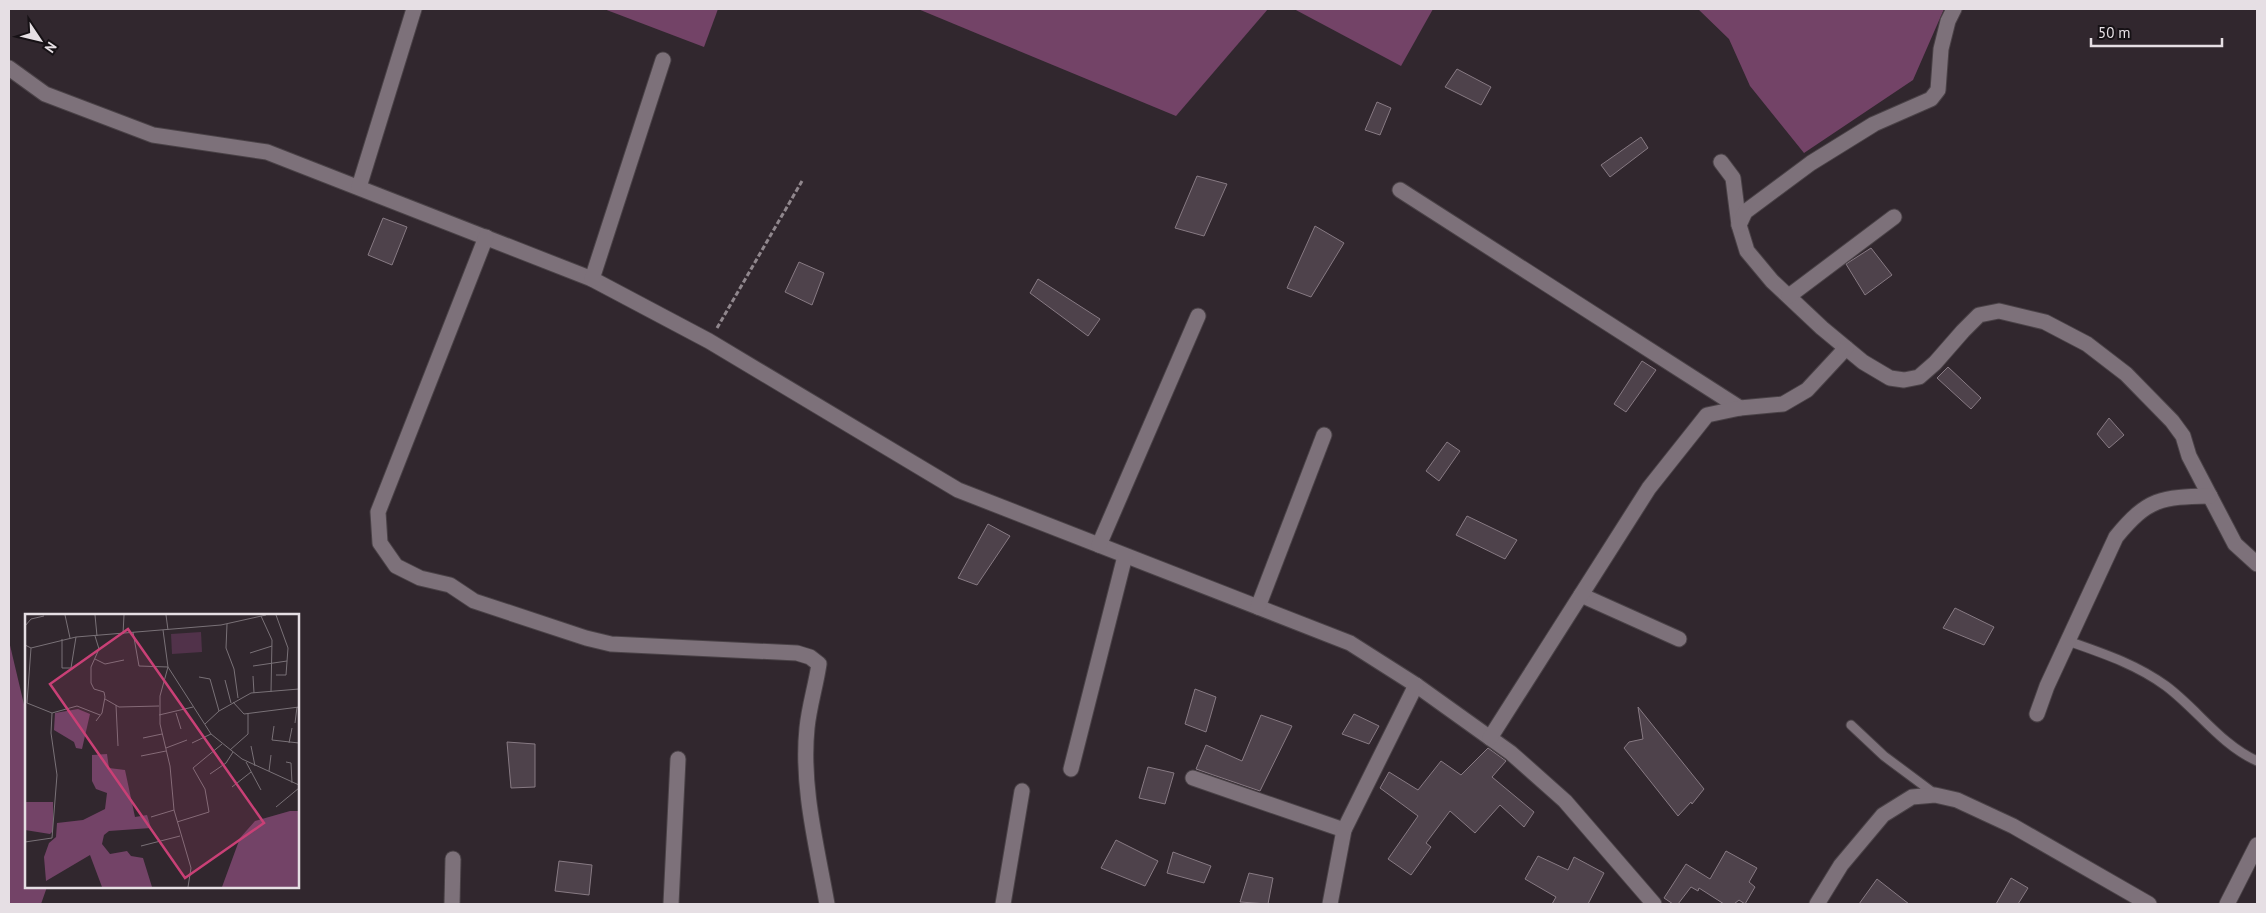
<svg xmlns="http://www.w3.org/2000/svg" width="2266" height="913" viewBox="0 0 2266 913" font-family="'PT Sans',sans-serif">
  <rect width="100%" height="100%" fill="#31272e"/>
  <g fill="#734367">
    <path d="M604 9H718L704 47Z"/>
    <path d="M918 9H1268L1176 116Z"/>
    <path d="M1294 9H1433L1401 66Z"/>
    <path d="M1698 9H1944L1913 80 1804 153 1750 86 1729 39Z"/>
    <path d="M9 641 26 713V887H47L41 904H9Z"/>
  </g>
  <g fill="#4e424b" stroke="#877a83">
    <path d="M1457 69 1491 87 1481 105 1445 87Z"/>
    <path d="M1377 102 1391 108 1380 135 1365 130Z"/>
    <path d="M1641 137 1648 148 1610 177 1601 165Z"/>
    <path d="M1197 176 1227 184 1204 236 1175 228Z"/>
    <path d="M383 218 407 227 392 265 368 255Z"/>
    <path d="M1315 226 1344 243 1311 297 1287 288Z"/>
    <path d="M1871 248 1892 275 1865 295 1846 264Z"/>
    <path d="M799 262 824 273 812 305 785 292Z"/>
    <path d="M1038 279 1100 319 1088 336 1030 293Z"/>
    <path d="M1642 361 1656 370 1626 412 1614 404Z"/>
    <path d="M1948 367 1981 398 1971 409 1937 378Z"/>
    <path d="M2109 418 2124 435 2109 448 2097 434Z"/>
    <path d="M1447 442 1460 451 1439 481 1426 471Z"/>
    <path d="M1467 516 1517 540 1505 559 1456 535Z"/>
    <path d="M988 524 1010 536 977 585 958 578Z"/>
    <path d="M1955 608 1994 627 1984 645 1943 628Z"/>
    <path d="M1195 689 1216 697 1206 732 1185 724Z"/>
    <path d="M1638 707 1704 789 1692 804 1691 802 1678 816 1624 748 1629 742 1643 739Z"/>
    <path d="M1354 714 1379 726 1369 744 1342 734Z"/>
    <path d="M1261 715 1292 726 1260 791 1196 769 1206 745 1242 761Z"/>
    <path d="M507 742 535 744V787L511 788Z"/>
    <path d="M1488 748 1506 761 1492 777 1534 812 1524 827 1500 805 1475 833 1450 811 1426 843 1431 847 1411 875 1388 859 1418 816 1380 788 1389 772 1418 790 1441 761 1461 775Z"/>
    <path d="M1148 767 1174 773 1165 804 1139 798Z"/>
    <path d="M1116 840 1158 861 1145 886 1101 868Z"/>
    <path d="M1726 851 1757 868 1749 882 1755 887 1745 904 1739 900 1734 904H1724L1699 888 1698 891 1691 887 1678 904H1673L1664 898 1686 864 1710 879Z"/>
    <path d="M1173 852 1211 866 1204 883 1167 873Z"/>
    <path d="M1538 856 1568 870 1574 857 1604 873 1588 904H1552L1556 897 1525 879Z"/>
    <path d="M559 861 592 865 589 895 555 891Z"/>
    <path d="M1249 873 1273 878 1268 904 1240 902Z"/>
    <path d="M2011 878 2028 888 2018 904H1996Z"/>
    <path d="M1877 879 1909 904H1859Z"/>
  </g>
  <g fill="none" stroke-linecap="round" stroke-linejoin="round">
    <defs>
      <g id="lane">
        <path d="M2068 641C2102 653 2136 664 2166 686 2198 710 2220 744 2257 761"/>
        <path d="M1851 725 1884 756 1935 794"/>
      </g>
      <g id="street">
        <path d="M9 68 45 94 153 135 267 152 592 279 709 341 958 490 1350 643 1416 685 1511 753 1565 801 1654 904"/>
        <path d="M1721 162 1733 178 1739 225 1747 251 1772 281 1822 328 1863 362 1890 378 1904 380 1919 377 1935 363 1963 331 1979 315 1999 311 2045 322 2087 344 2126 374 2172 421 2183 436 2189 456 2235 544 2257 564"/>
        <path d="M359 187 414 9"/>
        <path d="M1400 190 1740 408"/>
        <path d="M1739 225 1745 212 1811 163 1874 124 1931 99 1938 90 1941 49 1948 21 1954 9"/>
        <path d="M486 237 378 512 380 543 396 566 420 578 450 585 474 601 586 638 611 644 797 653 810 657 819 664C816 685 809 707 807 728 801 787 817 847 827 904"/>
        <path d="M592 279 663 60"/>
        <path d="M1789 296 1894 217"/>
        <path d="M1099 545 1198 316"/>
        <path d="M1581 595 1679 639"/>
        <path d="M1258 607 1324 435"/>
        <path d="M2037 714 2047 686 2116 537C2148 498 2161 497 2210 496"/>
        <path d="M1490 738 1649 488 1707 415 1740 408 1783 404 1807 390 1846 348"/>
        <path d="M1071 769 1125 556"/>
        <path d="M1193 778 1344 830"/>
        <path d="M452 904 453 859"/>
        <path d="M671 904 678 759"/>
        <path d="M1003 904 1022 791"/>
        <path d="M1330 904 1344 830 1416 685"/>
        <path d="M1817 904 1841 865 1883 815 1912 797 1935 795 1957 800 2013 826 2149 904"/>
        <path d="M2227 904 2257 845"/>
      </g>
    </defs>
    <use href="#lane" stroke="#4a4247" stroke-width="11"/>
    <use href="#street" stroke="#4a4247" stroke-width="17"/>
    <path stroke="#90878d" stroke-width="3" stroke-dasharray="5 2.5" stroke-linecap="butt" d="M717 328 802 181"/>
    <use href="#lane" stroke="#7d717a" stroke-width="9"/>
    <use href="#street" stroke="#7d717a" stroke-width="15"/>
  </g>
  <g transform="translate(25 614)">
    <rect width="274" height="274" fill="#31272e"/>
    <path d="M176 18 177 38 147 40 146 20Z" fill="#51324a"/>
    <path d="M53 95 65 100 57 135 51 134 49 128 29 116 30 99ZM82 140 84 154 100 156 110 203 122 201 126 214 84 217 79 221 77 230 85 240 102 237 106 242 118 244 127 273H77L65 241 21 267 19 243 24 229 31 223 32 209 58 206 80 195 82 179 71 175 67 167V141ZM0 188H28V217L25 220 0 216ZM265 197H274V273H197L215 224 230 207Z" fill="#734367"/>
    <path fill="none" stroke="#797177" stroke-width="1" d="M40 1 45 24M70 1 72 22M141 1 143 16M251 1 263 34 261 61H251M236 2 247 26 246 78M202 10 201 34 209 55 213 84M0 12 6 5 19 2M138 16 143 53 186 120 217 145 274 171M108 18 114 52 143 53 135 82V110L145 152 149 196 166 254 163 273M98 20 99 1M70 22 74 35 66 53V69L69 75 79 78 80 83 77 99 71 107M37 25V54H46L51 23M0 31 6 34 51 23 196 11 241 1M225 39 247 32M70 45 80 50 99 46M228 52 262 47M228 62 229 79M174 63 185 65 194 97M200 66 206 89M80 85 94 93 134 92M208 88 219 100 274 93M91 91 93 132M27 99 52 92 75 101M151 99 156 115M134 101 168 93M270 109 272 93M180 110 194 97 226 79 274 75M249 112 247 126 274 129M118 124 137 120M167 129 186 120M264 129 267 114M226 132 230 152M141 134 162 126M205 136 223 120V99M116 142 141 137M221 148 236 176M261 148 266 149 267 169M244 157 246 141M185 160 201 149 208 138M207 173 226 158M251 193 274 174M126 203 149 196M152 208 184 198 180 175 168 154 197 130M0 228 27 224 32 161 26 119 27 99 2 89 6 34M116 232 155 222"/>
    <path fill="#c94076" fill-opacity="0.15" stroke="#c94076" stroke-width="2.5" d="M103 15 239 209 160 264 25 70Z"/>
    <rect width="274" height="274" fill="none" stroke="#e6dfe4" stroke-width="2.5"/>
  </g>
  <rect width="2266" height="913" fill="none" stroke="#e6dfe4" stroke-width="20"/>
  <g transform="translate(40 40) rotate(125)" stroke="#161115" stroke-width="4" paint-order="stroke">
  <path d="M0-4L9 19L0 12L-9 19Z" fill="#e6dfe4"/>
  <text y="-8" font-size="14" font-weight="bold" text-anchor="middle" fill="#e6dfe4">N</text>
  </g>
  <path d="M2091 38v8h131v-8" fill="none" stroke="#e6dfe4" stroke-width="2.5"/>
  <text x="2098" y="38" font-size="15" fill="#e6dfe4" stroke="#161115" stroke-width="4" paint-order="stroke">50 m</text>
</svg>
